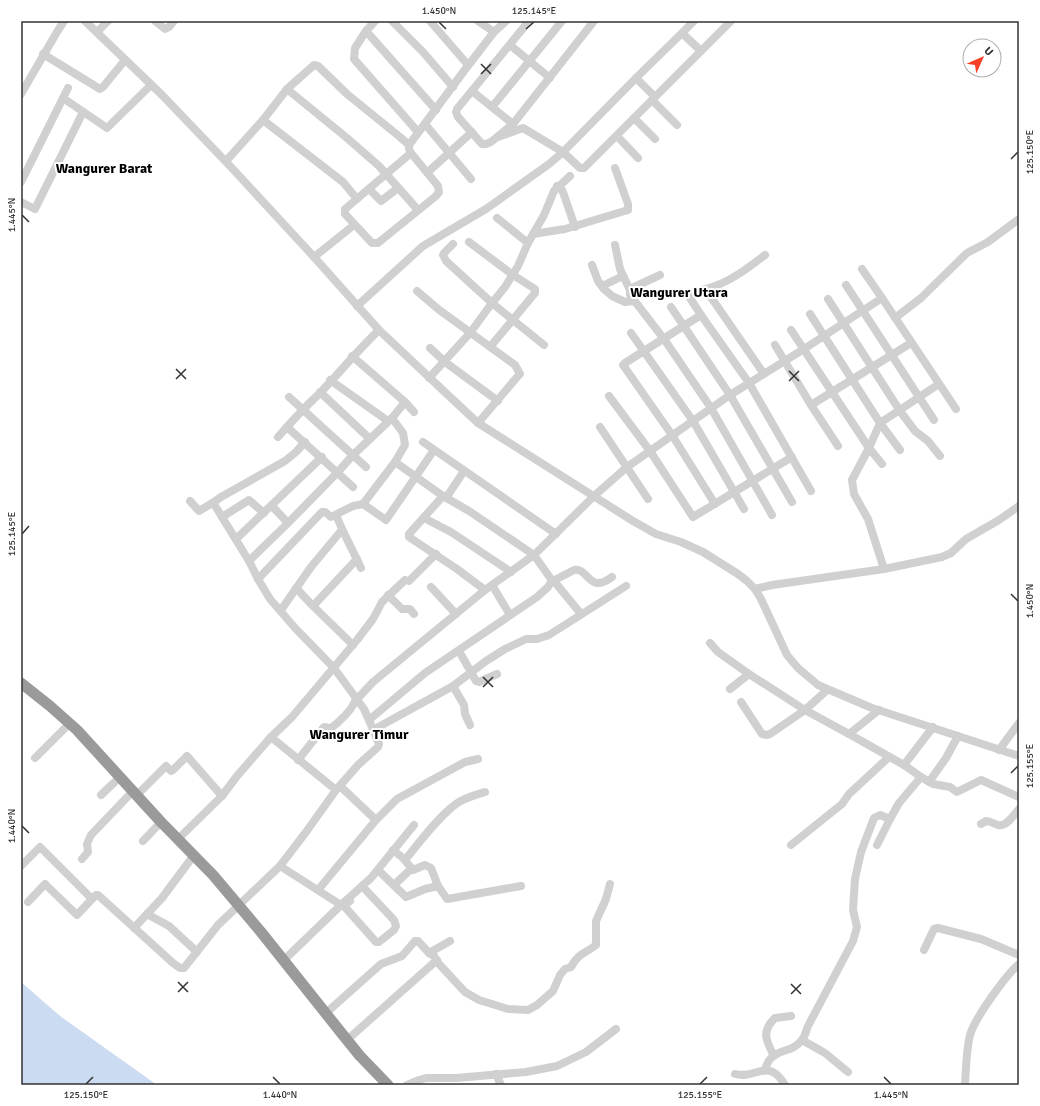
<svg xmlns="http://www.w3.org/2000/svg" width="1040" height="1106" viewBox="0 0 1040 1106" font-family="Signika,sans-serif">
  <rect width="100%" height="100%" fill="#fff"/>
  <path fill="#cbdbf1" d="M21 982 60 1016 157 1085H21Z"/>
  <g fill="none" stroke-linecap="round" stroke-linejoin="round">
    <g stroke="#d0d0d0" stroke-width="8">
      <path d="M85 21 162 95 230 166 314 257 379 330 448 395 478 423 633 521 656 534 681 542 703 552 738 574 747 581 755 589 761 599 787 655 798 668 818 685 872 708 1019 756"/>
      <path d="M155 21 165 29 169 27 174 21"/>
      <path d="M375 21 366 31 436 110"/>
      <path d="M392 21 423 52 453 87"/>
      <path d="M430 21 468 65"/>
      <path d="M478 21 494 32"/>
      <path d="M529 21 457 109 456 112 458 117 482 144H486L491 142 513 124 594 21"/>
      <path d="M366 31 355 48 354 59 418 132"/>
      <path d="M97 32 108 21"/>
      <path d="M682 33 694 21"/>
      <path d="M510 45 550 78"/>
      <path d="M43 54 100 89 103 87 125 60"/>
      <path d="M636 78 682 33 701 51"/>
      <path d="M287 89 347 138 379 166 418 210"/>
      <path d="M472 91 513 124"/>
      <path d="M21 94 57 32 64 21"/>
      <path d="M655 97 731 21"/>
      <path d="M63 98 107 128 151 85"/>
      <path d="M652 100 677 125"/>
      <path d="M492 107 562 21"/>
      <path d="M634 118 655 139"/>
      <path d="M263 120 343 182 357 199"/>
      <path d="M425 124 471 179"/>
      <path d="M617 136 638 158"/>
      <path d="M409 145 464 71 494 32 506 21"/>
      <path d="M226 161 263 120 287 89 314 65 318 66 347 94 400 137 409 145V149L411 153 438 186 439 192 436 196 378 243H372L345 214V209L411 153"/>
      <path d="M428 172 472 132"/>
      <path d="M21 182 68 88"/>
      <path d="M557 186 562 190 564 195 575 227"/>
      <path d="M369 189 381 201 398 188"/>
      <path d="M21 202 35 209 83 112"/>
      <path d="M497 218 528 243"/>
      <path d="M533 234 565 229 628 210V204L615 168"/>
      <path d="M469 242 513 275 535 289V293L490 347"/>
      <path d="M453 244 444 253 443 255 446 261 492 303 544 345"/>
      <path d="M615 245 620 269 630 290"/>
      <path d="M765 255C749 267 734 279 715 286 708 289 695 291 690 298L701 315 749 383 811 491"/>
      <path d="M314 257 354 225"/>
      <path d="M592 265 598 281 604 289 612 296 625 302 634 301"/>
      <path d="M862 269 882 298"/>
      <path d="M660 275 632 288 630 291V295L664 339 711 408 772 515"/>
      <path d="M846 285 934 420"/>
      <path d="M602 286 623 276"/>
      <path d="M706 290 764 374"/>
      <path d="M417 291 438 309 515 365 520 374 518 376 478 423"/>
      <path d="M828 299 900 411 915 431 928 441 940 456"/>
      <path d="M357 306 423 246 486 209 549 164 563 152 636 78 655 97 584 168H580L563 152 523 128 498 137"/>
      <path d="M671 307 730 395 792 502"/>
      <path d="M810 314 880 423 900 450"/>
      <path d="M701 315 625 363 623 365 672 435 715 504"/>
      <path d="M895 318 921 298 967 253 988 242 1019 219"/>
      <path d="M791 330 869 448 882 464"/>
      <path d="M631 333 693 421 744 509"/>
      <path d="M775 345 811 405 838 446"/>
      <path d="M430 348 445 362 498 401"/>
      <path d="M352 356 405 402 414 412"/>
      <path d="M429 378 470 333 492 303 505 287 518 266 528 243 544 215 554 191 570 176"/>
      <path d="M330 380 388 421"/>
      <path d="M320 392 370 439"/>
      <path d="M609 396 650 451 693 517 792 457"/>
      <path d="M289 397 366 467"/>
      <path d="M811 405 911 343"/>
      <path d="M392 418 403 433 405 445 395 462"/>
      <path d="M287 427 353 487"/>
      <path d="M600 427 648 499"/>
      <path d="M278 437C291 422 305 407 320 393 340 372 358 350 379 330"/>
      <path d="M305 442 296 452 285 461 221 497 214 502V504L249 561 258 579 270 599 296 629 334 668 364 709 369 720"/>
      <path d="M423 442 556 534"/>
      <path d="M443 496 409 534V537L457 569 485 590"/>
      <path d="M446 498 464 471"/>
      <path d="M190 501 199 511 214 502"/>
      <path d="M272 506 288 523"/>
      <path d="M222 517 249 500 264 513"/>
      <path d="M424 518 451 532 511 572"/>
      <path d="M342 529 361 568"/>
      <path d="M236 539 322 457"/>
      <path d="M249 561 288 523 337 473 353 455 392 418 405 402"/>
      <path d="M884 569 868 519 854 494 852 480 869 448 880 423 939 384"/>
      <path d="M258 579 322 512H325L331 517 353 506 363 504 386 520 434 450"/>
      <path d="M409 581 436 554"/>
      <path d="M554 581 581 614"/>
      <path d="M551 582 574 570C589 567 588 595 612 577"/>
      <path d="M492 585 510 615"/>
      <path d="M431 587 456 614"/>
      <path d="M296 588 313 606 357 559"/>
      <path d="M755 589 772 585 884 569 942 557 951 553 966 539 999 520 1019 506"/>
      <path d="M388 595 402 609H410L414 614"/>
      <path d="M313 606 353 645"/>
      <path d="M281 610 311 567 341 531 342 529 336 515"/>
      <path d="M710 643 718 652 749 674 805 710 849 734 879 710"/>
      <path d="M459 651 476 681 479 682 497 674"/>
      <path d="M453 686 464 705 465 714 470 725"/>
      <path d="M730 689 749 674"/>
      <path d="M741 702 762 734 766 735 770 734 805 710 827 690"/>
      <path d="M373 730 453 686 486 661 505 649 526 639H537L549 635 626 586"/>
      <path d="M849 734 904 765 921 777 933 784 950 787 957 792 981 780 1019 797"/>
      <path d="M271 737 336 790"/>
      <path d="M999 750 1019 723"/>
      <path d="M35 758 70 723"/>
      <path d="M298 760 324 727H326L330 729C338 723 355 708 356 697H359L373 682 485 590 534 555 469 511 443 496 395 462 363 504"/>
      <path d="M904 765 933 727"/>
      <path d="M929 782 946 758 958 736"/>
      <path d="M101 795 120 777"/>
      <path d="M137 795 166 766 171 771 173 770 187 756 222 796"/>
      <path d="M376 820 397 799 465 762 478 759"/>
      <path d="M981 824 986 821C991 821 994 824 998 825 1007 827 1014 814 1019 809"/>
      <path d="M178 839 222 796 237 776 271 737 292 717 357 640 373 619 382 602 405 580"/>
      <path d="M143 841 161 822"/>
      <path d="M791 845 842 804 849 794 889 757"/>
      <path d="M877 845 890 819"/>
      <path d="M393 850 403 858 413 870 425 865 431 868 438 886 447 899 521 886"/>
      <path d="M82 859 88 852 87 844 91 835 133 791"/>
      <path d="M405 860C419 843 438 817 456 804 464 798 475 795 485 792"/>
      <path d="M21 866 40 847 92 899 96 895H98L173 963 180 968H184L218 925 280 866 306 832 336 790 358 765 378 747 379 744 369 720 425 673 537 597 548 587 551 582V579L534 555 594 496 627 467 730 395 804 349 882 298 956 409"/>
      <path d="M280 866 341 905"/>
      <path d="M378 870 406 897 425 889 438 886"/>
      <path d="M394 885 411 869"/>
      <path d="M318 890 376 820 340 786"/>
      <path d="M350 901 344 906 376 942H379L394 930 396 926 394 920 362 886"/>
      <path d="M28 902 45 884 77 915 92 899"/>
      <path d="M147 914 169 926 197 952"/>
      <path d="M134 928 162 898 194 855"/>
      <path d="M924 950 934 929 938 928 981 939 1019 955"/>
      <path d="M429 953 450 941"/>
      <path d="M284 960 341 905 371 878 414 825"/>
      <path d="M326 1013 381 964 402 956 415 941H418L429 953 434 956 439 964 465 992 479 1000 508 1009 528 1010 537 1005 553 991 560 975 565 969 571 967C579 952 585 954 596 945V921L606 899 610 884"/>
      <path d="M347 1040 437 960"/>
      <path d="M802 1040 825 1053 848 1072"/>
      <path d="M774 1056C766 1041 761 1031 775 1018L791 1016"/>
      <path d="M765 1070C771 1046 791 1055 801 1041 805 1037 806 1031 808 1026L853 941 857 927 853 910 855 879 861 852 874 818 880 815 890 819 899 803 921 777"/>
      <path d="M496 1074 501 1085"/>
      <path d="M735 1074C756 1080 768 1056 785 1085"/>
      <path d="M407 1085 419 1080 426 1078H456L526 1072 557 1066 586 1052 616 1029"/>
      <path d="M965 1085C966 1069 966 1051 970 1035 975 1018 1005 976 1019 964"/>
    </g>
    <path stroke="#9a9a9a" stroke-width="11" d="M21 683 50 706 77 730 161 822 213 875 261 932 343 1035 360 1056 388 1085"/>
  </g>
  <path fill="none" stroke="#333" stroke-width="1.5" d="M439 22 446 29M526 29 534 22M481 64 491 74M481 74 491 64M1011 159 1018 152M22 215 29 222M176 369 186 379M789 371 799 381M176 379 186 369M789 381 799 371M22 534 29 526M1011 594 1018 601M483 677 493 687M483 687 493 677M1011 773 1018 766M22 826 29 833M178 982 188 992M791 984 801 994M178 992 188 982M791 994 801 984M273 1077 280 1084M884 1077 891 1084M86 1084 93 1077M700 1084 707 1077"/>
  <g text-anchor="middle" stroke-width="4" stroke-linejoin="round" paint-order="stroke">
    <g font-size="14" font-weight="bold" fill="#000" stroke="#fff">
      <text x="104" y="173">Wangurer Barat</text>
      <text x="679" y="297">Wangurer Utara</text>
      <text x="359" y="739">Wangurer Timur</text>
    </g>
  </g>
  <rect width="1040" height="1106" fill="none" stroke="#ffffff" stroke-width="44"/>
  <g transform="translate(982 58) rotate(45)"><circle r="19" fill="#ffffff" stroke="#adadad"/>
  <path d="M0-3L7 15L0 10L-7 15Z" fill="#f74127"/>
  <text y="-6" font-size="11" font-weight="bold" text-anchor="middle" fill="#333333">U</text>
  </g>
  <rect x="22" y="22" width="996" height="1062" fill="none" stroke="#333" stroke-width="1.5"/>
  <g font-size="10" text-anchor="middle" fill="#333">
    <text x="439" y="14">1.450°N</text>
    <text x="534" y="14">125.145°E</text>
    <text transform="translate(1029 152) rotate(-90)" y="4">125.150°E</text>
    <text transform="translate(11 215) rotate(-90)" y="4">1.445°N</text>
    <text transform="translate(11 534) rotate(-90)" y="4">125.145°E</text>
    <text transform="translate(1029 601) rotate(-90)" y="4">1.450°N</text>
    <text transform="translate(1029 766) rotate(-90)" y="4">125.155°E</text>
    <text transform="translate(11 826) rotate(-90)" y="4">1.440°N</text>
    <text x="86" y="1098">125.150°E</text>
    <text x="280" y="1098">1.440°N</text>
    <text x="700" y="1098">125.155°E</text>
    <text x="891" y="1098">1.445°N</text>
  </g>
</svg>
